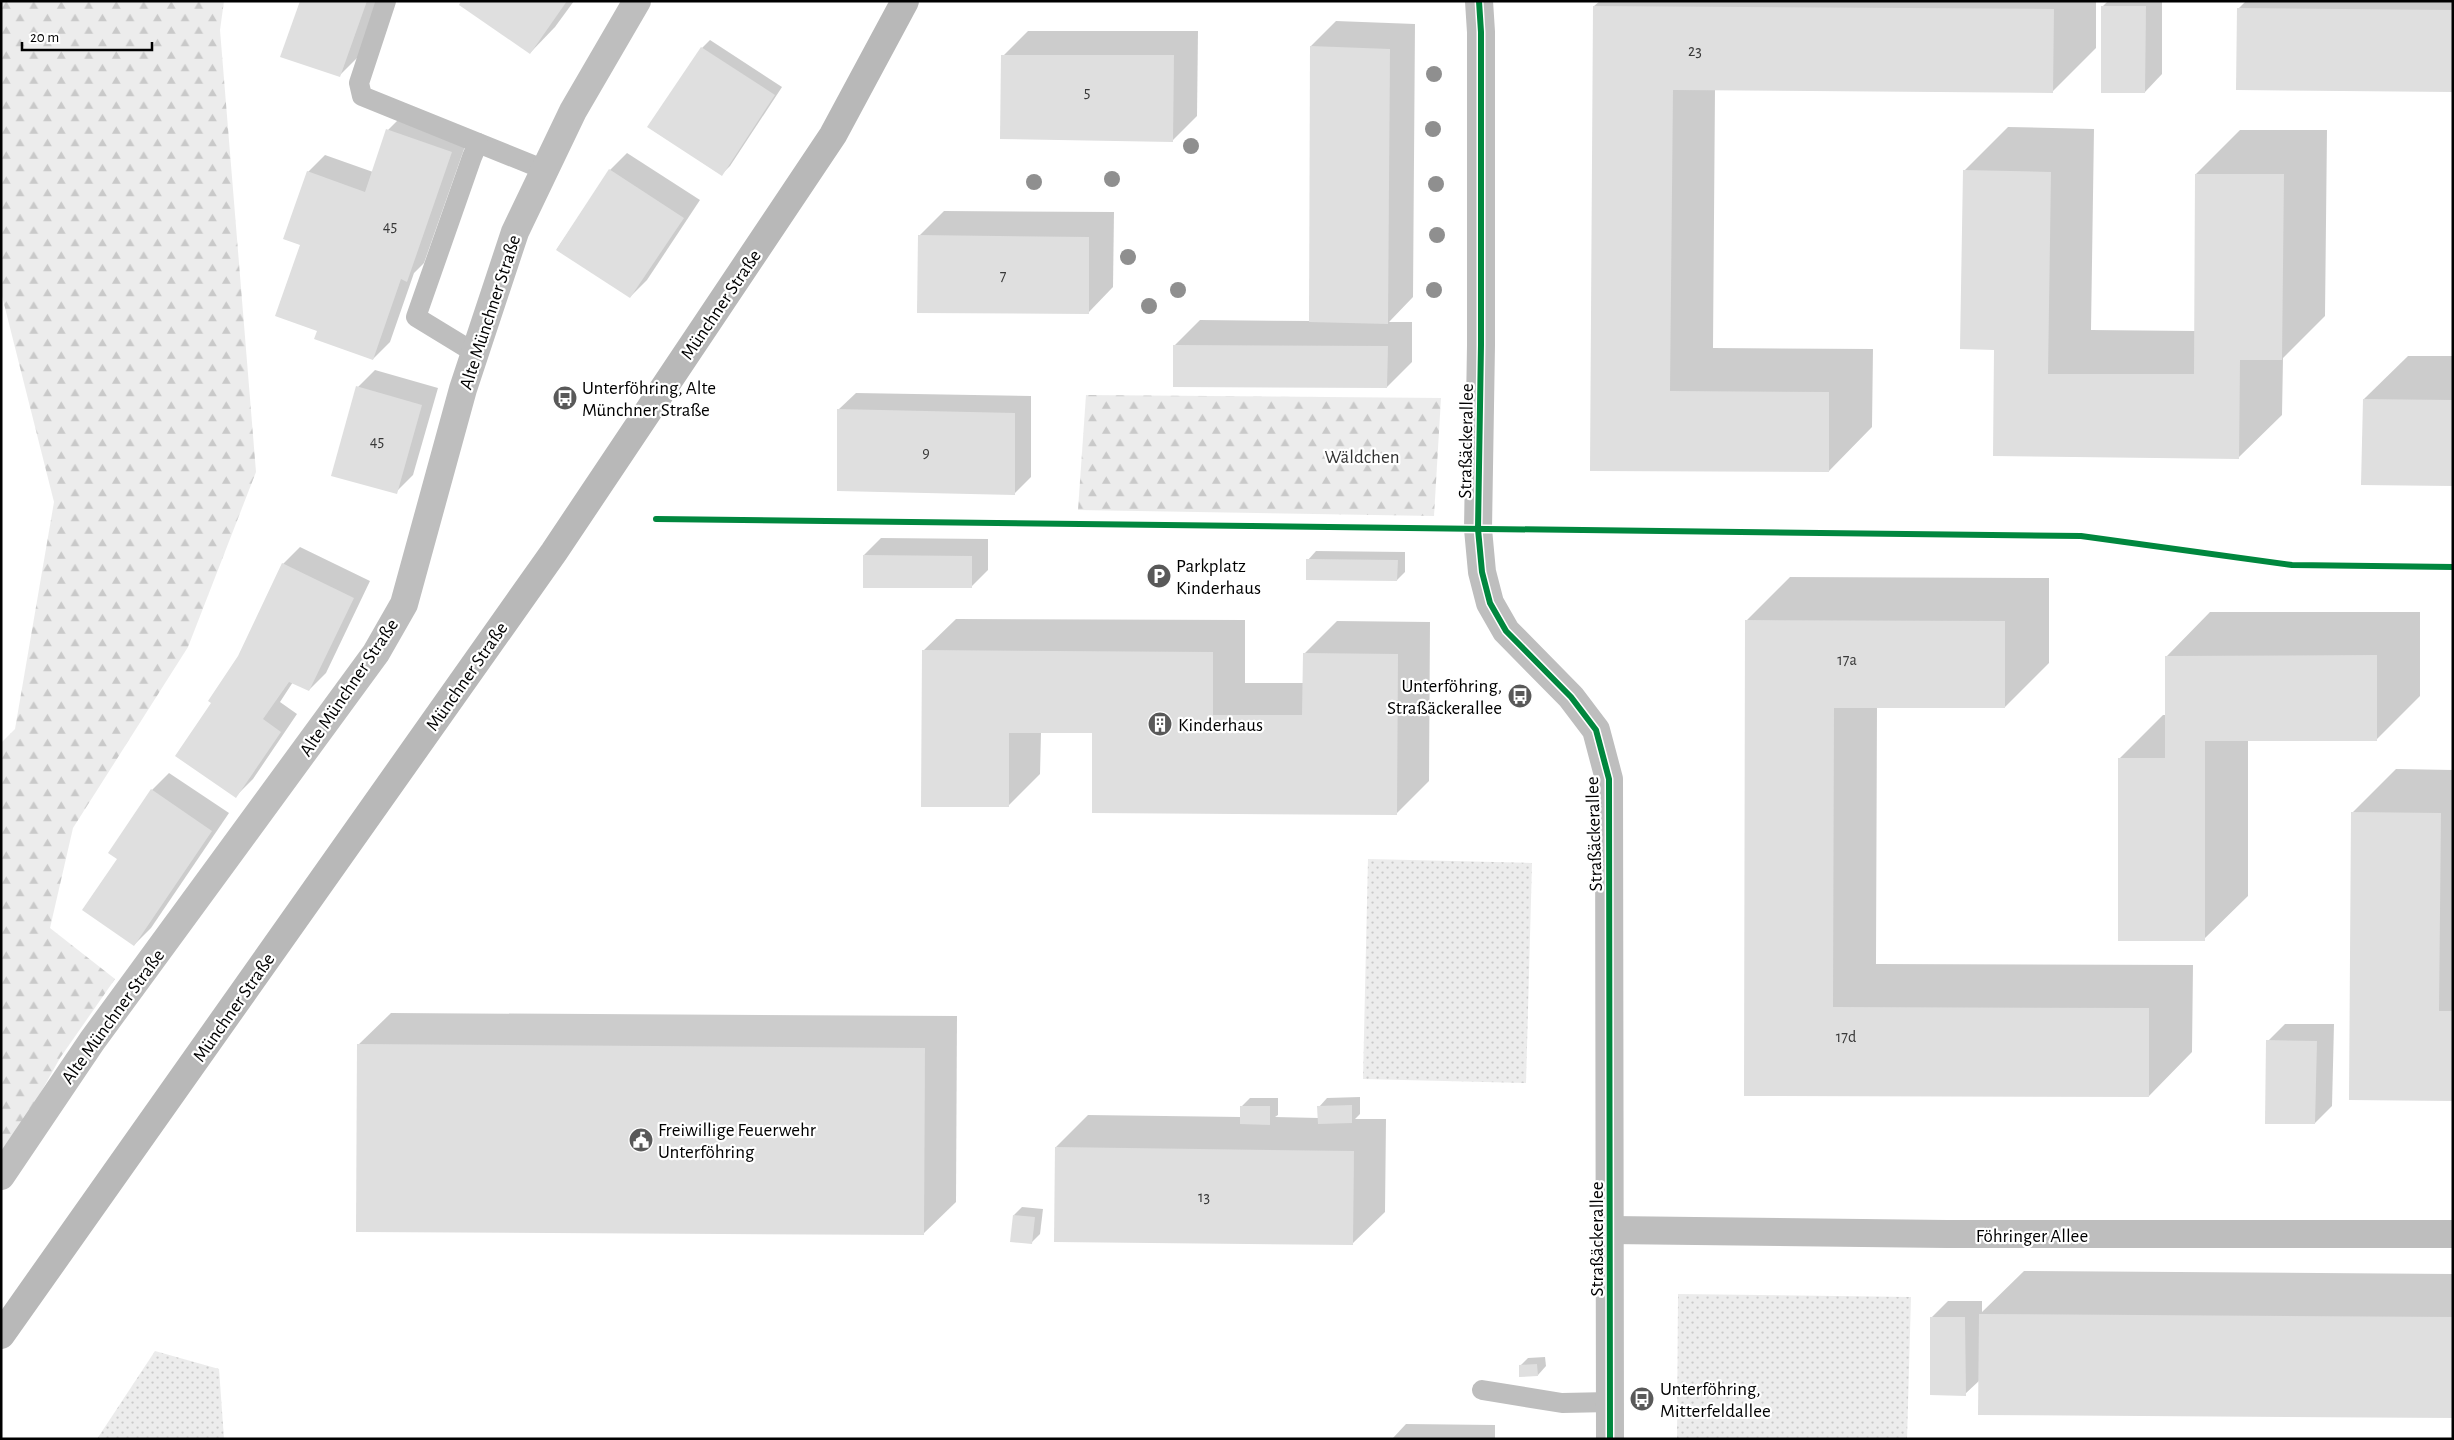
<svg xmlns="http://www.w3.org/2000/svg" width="2454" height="1440" viewBox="0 0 2454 1440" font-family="'Alegreya Sans',sans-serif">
  <defs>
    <pattern id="grass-dots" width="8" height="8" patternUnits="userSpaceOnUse" patternTransform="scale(1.25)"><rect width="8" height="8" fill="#ececec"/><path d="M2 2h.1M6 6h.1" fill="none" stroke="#c9c9c9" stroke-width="1.8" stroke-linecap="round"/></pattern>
    <pattern id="forest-firs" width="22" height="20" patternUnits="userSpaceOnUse" patternTransform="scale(1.25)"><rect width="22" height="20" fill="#ececec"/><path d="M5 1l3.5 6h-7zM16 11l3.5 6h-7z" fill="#c9c9c9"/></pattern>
  </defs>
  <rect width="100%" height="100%" fill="#fff"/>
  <g fill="url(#grass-dots)">
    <path d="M1368 859 1532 863 1526 1083 1363 1079Z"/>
    <path d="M1678 1294 1911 1297 1907 1439H1677Z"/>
    <path d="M155 1351 219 1369 224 1439H97Z"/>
  </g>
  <g fill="url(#forest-firs)">
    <path d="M1 1H224L220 30 256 472 188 647 73 828 50 928 115 979 60 1058 1 1164V743L15 729 54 502 1 292Z"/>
    <path d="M1086 395 1441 398 1434 516 1078 510Z"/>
  </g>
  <g fill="#0003">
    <path d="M301 1H382L364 51 339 76Z"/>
    <path d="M463 1H574L555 27 530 53Z"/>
    <path d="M1600 1H2096V48L2053 91 1715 89 1713 348 1873 349 1872 427 1829 471 1591 470 1594 6Z"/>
    <path d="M2108 1H2162V74L2145 92 2102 7Z"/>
    <path d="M2246 1H2453V91L2238 9Z"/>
    <path d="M1336 21 1415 24 1413 297 1389 322H1412V362L1387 387 1174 346 1200 320 1311 321V46Z"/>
    <path d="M1028 31H1198L1197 116 1172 141 1003 56Z"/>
    <path d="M710 40 782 87 730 166 722 174 702 48Z"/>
    <path d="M405 113 469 135 424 263 414 273 390 342 373 359 319 330 302 244 308 172 325 155 373 172 388 130Z"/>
    <path d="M2008 127 2094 129 2091 330 2195 331 2196 174 2240 130H2327L2325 316 2283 358 2282 415 2238 458 1994 455 1996 349 1964 171Z"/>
    <path d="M627 153 700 200 647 280 630 297 557 249 610 170Z"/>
    <path d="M944 211 1114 212 1113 287 1088 313 919 236Z"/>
    <path d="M2408 356H2453V485L2364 399Z"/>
    <path d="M375 370 438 388 413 475 396 492 358 387Z"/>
    <path d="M856 393 1031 396V477L1014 494 838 410Z"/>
    <path d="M881 538 988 539V570L971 587 864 555Z"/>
    <path d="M300 547 370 581 326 673 309 690 293 682 280 702 297 714 253 779 236 796 213 702 239 657 283 564Z"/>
    <path d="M1316 551 1405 552V572L1397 580 1308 560Z"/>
    <path d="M1790 577 2049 578V663L2005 707H1877L1876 964 2193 965 2192 1052 2149 1096 1745 1095 1746 621Z"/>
    <path d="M2210 612H2420V696L2376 740H2248V896L2204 939 2119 759 2163 715H2167V656Z"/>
    <path d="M956 619 1245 620V683H1304V654L1337 621 1430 622 1429 781 1396 814 1093 732H1041L1040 774 1008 806 923 651Z"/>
    <path d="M2396 769 2453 770V1100L2352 813Z"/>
    <path d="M169 773 229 813 151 928 134 945 118 859 152 790Z"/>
    <path d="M391 1013 957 1016 956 1202 923 1234 358 1045Z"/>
    <path d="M2285 1024H2334L2332 1106 2315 1123 2268 1041Z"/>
    <path d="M1360 1097V1114L1355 1119H1386L1385 1212 1352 1244 1056 1147 1088 1115 1241 1117V1107L1250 1098H1278V1115L1275 1117 1319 1118V1107L1327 1098Z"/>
    <path d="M1022 1207 1043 1209 1040 1234 1032 1242 1014 1215Z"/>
    <path d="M2024 1271 2453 1274V1417L1980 1380 1965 1394 1931 1318 1948 1301H1982V1312Z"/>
    <path d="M1545 1357 1546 1366 1538 1375 1520 1366 1528 1358Z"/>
    <path d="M1406 1424 1495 1425V1439H1392Z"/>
  </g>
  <g fill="#dfdfdf">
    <path d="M300 1H367L340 77 280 57Z"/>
    <path d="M461 1H567L530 54 459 5Z"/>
    <path d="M1593 6 2054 9 2053 93 1673 90 1670 391 1829 392V472L1590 471Z"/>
    <path d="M2101 6H2146L2145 93H2101Z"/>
    <path d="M2237 8 2453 10V92L2236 90Z"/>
    <path d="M1310 46 1390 49 1388 324 1309 322Z"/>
    <path d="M701 47 775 95 722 176 647 127Z"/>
    <path d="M1001 55H1174L1173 142 1000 139Z"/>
    <path d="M386 129 452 152 407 282 401 279 373 360 314 339 317 331 275 316 300 245 283 239 307 171 365 192Z"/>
    <path d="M609 169 684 218 630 298 556 250Z"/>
    <path d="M1963 170 2051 172 2048 374H2194L2195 174H2284L2282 360H2240L2239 459 1993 456 1994 350 1960 349Z"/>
    <path d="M918 235 1089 237V314L917 313Z"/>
    <path d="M1173 345 1388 346 1387 388 1173 387Z"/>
    <path d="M356 386 422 405 397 494 331 476Z"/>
    <path d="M2363 399 2453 400V486L2361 485Z"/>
    <path d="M837 409 1015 413V495L837 491Z"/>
    <path d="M863 555 972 556V588H863Z"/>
    <path d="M1306 559 1398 560 1397 581 1306 580Z"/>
    <path d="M282 563 354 598 309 691 289 682 263 719 281 732 236 798 175 756 211 703 208 701 238 656Z"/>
    <path d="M1745 620 2005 621V708H1834L1833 1007 2149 1008V1097L1744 1096Z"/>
    <path d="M922 650 1213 652V715H1302L1303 653 1398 654 1397 815 1092 813V733H1009V807H921Z"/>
    <path d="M2377 655V741H2205V941H2118V758H2165V656Z"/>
    <path d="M151 789 212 831 134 946 82 910 117 859 108 853Z"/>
    <path d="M2351 812 2441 813 2439 1011H2453V1101L2349 1100Z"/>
    <path d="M2266 1040 2317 1041 2315 1124H2265Z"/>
    <path d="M357 1044 925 1048 924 1235 356 1232Z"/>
    <path d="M1352 1105V1123L1318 1124 1317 1106Z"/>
    <path d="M1240 1106H1270V1125L1240 1124Z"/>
    <path d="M1055 1147 1354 1151 1353 1245 1054 1242Z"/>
    <path d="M1013 1215 1035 1217 1032 1244 1010 1242Z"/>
    <path d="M1979 1314 2453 1317V1418L1978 1415Z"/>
    <path d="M1930 1317H1965L1966 1396 1930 1395Z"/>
    <path d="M1537 1364 1538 1376 1519 1377V1365Z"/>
  </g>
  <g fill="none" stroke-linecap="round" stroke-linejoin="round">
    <g stroke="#bebebe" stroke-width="20">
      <path d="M386 1 359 83 362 96 545 170"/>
      <path d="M475 353 416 317 472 157 478 143"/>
      <path d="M1482 1390 1562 1403 1610 1402"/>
    </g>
    <g stroke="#bebebe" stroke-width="28">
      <path d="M1479 1 1481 32V345L1478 529 1482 572 1490 603 1506 631 1571 697 1596 730 1609 779 1610 1439"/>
      <path d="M1 1176 92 1041 376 653 404 604 463 389 515 232 573 111 637 1"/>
      <path d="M1611 1230 1947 1234H2453"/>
    </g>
    <path stroke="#b8b8b8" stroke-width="28" d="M1 1335 554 552 833 135 905 1"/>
    <defs>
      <g id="cycleway">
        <path d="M1479 1 1481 32V345L1478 529 1482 572 1490 603 1506 631 1571 697 1596 730 1609 779 1610 1439"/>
        <path d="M656 519 2081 536 2292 565 2453 567"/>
      </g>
    </defs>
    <use href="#cycleway" stroke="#fff" stroke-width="9"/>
    <use href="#cycleway" stroke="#00873e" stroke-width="6"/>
  </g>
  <g fill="#8f8f8f">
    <circle cx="1434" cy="74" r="8"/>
    <circle cx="1433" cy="129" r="8"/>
    <circle cx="1191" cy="146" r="8"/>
    <circle cx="1112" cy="179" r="8"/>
    <circle cx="1034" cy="182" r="8"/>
    <circle cx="1436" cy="184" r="8"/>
    <circle cx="1437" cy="235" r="8"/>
    <circle cx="1128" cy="257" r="8"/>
    <circle cx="1178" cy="290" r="8"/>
    <circle cx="1434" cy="290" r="8"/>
    <circle cx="1149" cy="306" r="8"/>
  </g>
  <defs>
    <symbol id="bus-disc" viewBox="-11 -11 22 22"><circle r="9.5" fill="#595959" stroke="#fff"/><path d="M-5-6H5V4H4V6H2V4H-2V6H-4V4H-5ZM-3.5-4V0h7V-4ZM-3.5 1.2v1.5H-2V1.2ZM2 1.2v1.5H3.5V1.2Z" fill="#fff"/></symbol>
    <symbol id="parking-disc" viewBox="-11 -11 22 22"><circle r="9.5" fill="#595959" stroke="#fff"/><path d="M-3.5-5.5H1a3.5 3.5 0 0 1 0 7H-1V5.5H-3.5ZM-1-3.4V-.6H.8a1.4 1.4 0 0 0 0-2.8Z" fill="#fff"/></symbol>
    <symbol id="building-disc" viewBox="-11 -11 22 22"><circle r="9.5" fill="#595959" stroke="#fff"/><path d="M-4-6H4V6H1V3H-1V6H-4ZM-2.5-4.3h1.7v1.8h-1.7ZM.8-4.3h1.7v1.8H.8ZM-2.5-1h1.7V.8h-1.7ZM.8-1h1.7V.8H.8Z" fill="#fff"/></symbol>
    <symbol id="civic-disc" viewBox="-11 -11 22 22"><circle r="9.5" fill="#595959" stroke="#fff"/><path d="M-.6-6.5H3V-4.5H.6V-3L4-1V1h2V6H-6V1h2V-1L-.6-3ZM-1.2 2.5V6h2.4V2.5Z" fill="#fff"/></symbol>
  </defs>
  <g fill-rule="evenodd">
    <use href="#bus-disc" x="551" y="384" width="28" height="28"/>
    <use href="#parking-disc" x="1145" y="562" width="28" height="28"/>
    <use href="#bus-disc" x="1506" y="682" width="28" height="28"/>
    <use href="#building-disc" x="1146" y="710" width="28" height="28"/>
    <use href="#civic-disc" x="627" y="1126" width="28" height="28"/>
    <use href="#bus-disc" x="1628" y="1385" width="28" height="28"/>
  </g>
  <g text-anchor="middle" stroke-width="4.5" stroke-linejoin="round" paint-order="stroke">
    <g font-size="16" fill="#383838">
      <text x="1695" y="56">23</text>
      <text x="1087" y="97">5</text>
      <text x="390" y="231">45</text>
      <text x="1003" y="281">7</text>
      <text x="377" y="446">45</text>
      <text x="926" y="458">9</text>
      <text x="1847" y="665">17a</text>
      <text x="1846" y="1042">17d</text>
      <text x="1204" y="1202">13</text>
    </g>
    <g font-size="19" fill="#000" stroke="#fff">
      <text transform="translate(720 304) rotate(-56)" y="7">Münchner Straße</text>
      <text transform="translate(489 312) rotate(-72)" y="7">Alte Münchner Straße</text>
      <text transform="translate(1465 441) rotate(-89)" y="7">Straßäckerallee</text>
      <text transform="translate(466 676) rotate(-55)" y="7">Münchner Straße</text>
      <text transform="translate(348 687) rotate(-56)" y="7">Alte Münchner Straße</text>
      <text transform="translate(1593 834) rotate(-92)" y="7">Straßäckerallee</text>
      <text transform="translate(233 1007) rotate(-55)" y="7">Münchner Straße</text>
      <text transform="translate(112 1016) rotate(-54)" y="7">Alte Münchner Straße</text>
      <text x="2032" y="1242">Föhringer Allee</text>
      <text transform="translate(1596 1239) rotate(-90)" y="7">Straßäckerallee</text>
    </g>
    <g font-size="19" fill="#000" stroke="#fff" text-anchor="start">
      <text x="582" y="394">Unterföhring, Alte<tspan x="582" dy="22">Münchner Straße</tspan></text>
      <text x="1176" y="572">Parkplatz<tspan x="1176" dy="22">Kinderhaus</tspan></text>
      <text x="1502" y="692" text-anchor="end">Unterföhring,<tspan x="1502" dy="22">Straßäckerallee</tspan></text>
      <text x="1178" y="731">Kinderhaus</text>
      <text x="658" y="1136">Freiwillige Feuerwehr<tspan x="658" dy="22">Unterföhring</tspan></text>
      <text x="1660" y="1395">Unterföhring,<tspan x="1660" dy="22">Mitterfeldallee</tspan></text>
    </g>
    <g font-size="19" fill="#333" stroke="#fff">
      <text x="1362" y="463">Wäldchen</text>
    </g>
  </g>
  <rect width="2454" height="1440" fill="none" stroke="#000000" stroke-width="5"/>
  <path d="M22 42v8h130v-8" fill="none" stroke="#000000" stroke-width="2.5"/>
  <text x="30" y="42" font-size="15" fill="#000000" stroke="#ffffff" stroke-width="4" paint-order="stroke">20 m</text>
</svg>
